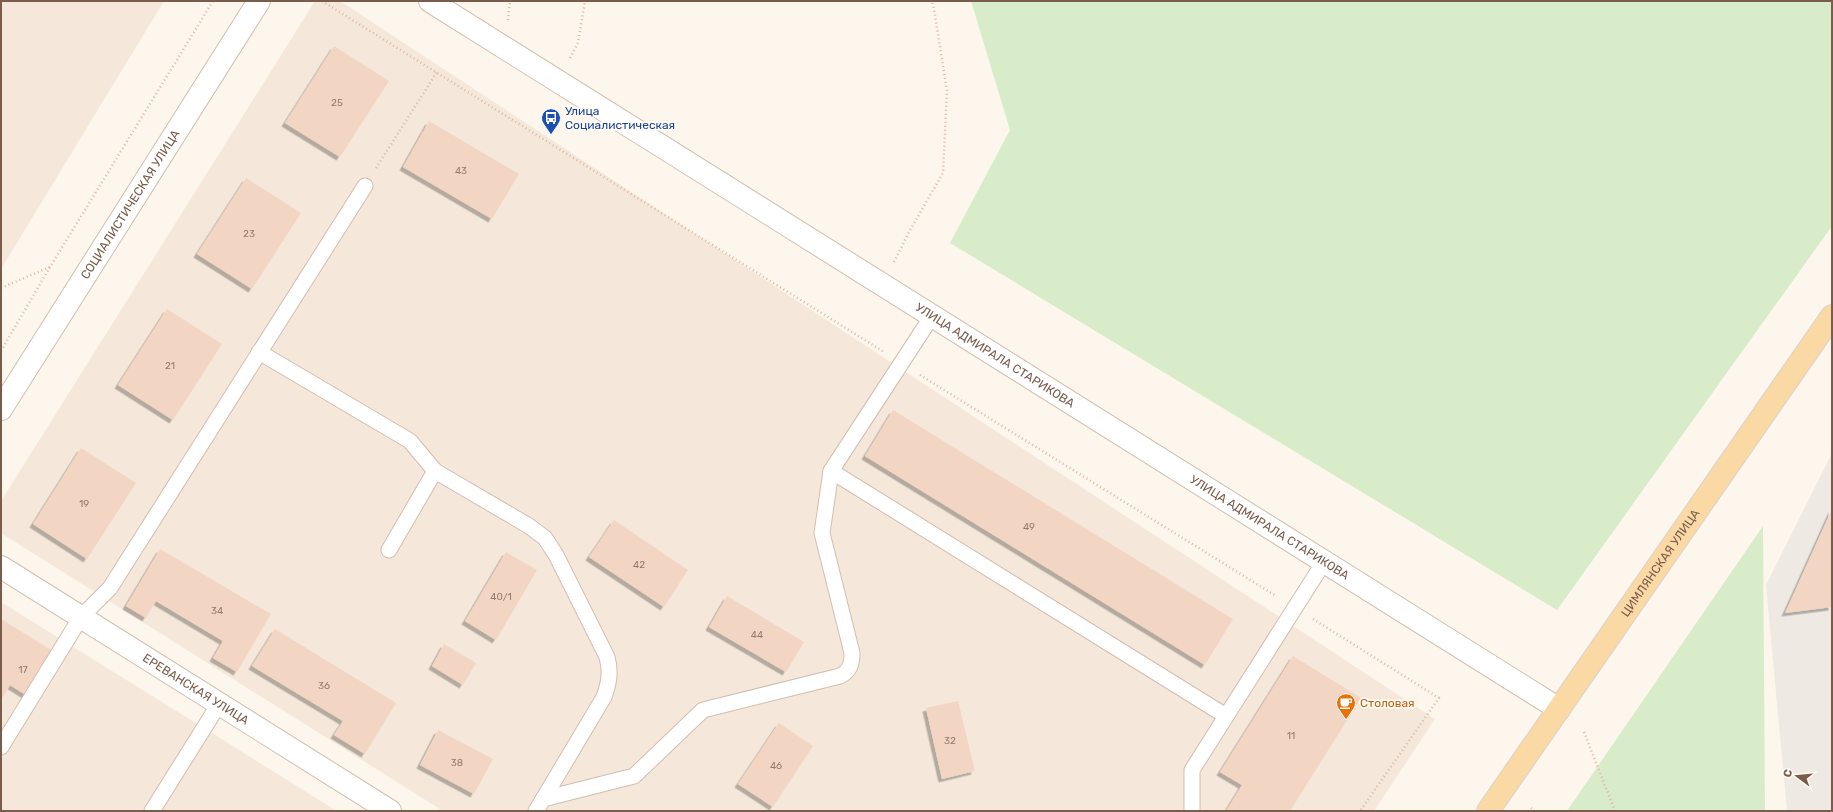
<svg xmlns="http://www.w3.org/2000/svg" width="1833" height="812" viewBox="0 0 1833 812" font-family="Rubik,sans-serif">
  <defs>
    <filter id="shadow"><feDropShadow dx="-3.5" dy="3.5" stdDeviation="0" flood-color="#0004"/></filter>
  </defs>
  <rect width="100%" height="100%" fill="#fdf6ec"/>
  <g fill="#f5e8da">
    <path d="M1 1H164L1 269Z"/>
    <path d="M315 1H340L1435 719 1374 811H443L1 533V501Z"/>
    <path d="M1 602 337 811H1Z"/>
  </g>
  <path fill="#efe9e4" d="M1832 453V811H1787L1766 585Z"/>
  <g fill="#d8ecc9">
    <path d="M971 1H1832V226L1557 610 950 243 1010 130Z"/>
    <path d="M1763 526 1765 811H1567Z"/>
  </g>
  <g fill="#f3d5c3" filter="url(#shadow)">
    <path d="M334 46 389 81 340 157 285 123Z"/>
    <path d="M429 121 519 174 492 219 403 167Z"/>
    <path d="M246 178 301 213 252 289 197 254Z"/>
    <path d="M167 309 222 344 173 420 118 385Z"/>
    <path d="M893 410 1233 619 1205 665 865 456Z"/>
    <path d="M81 448 136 483 87 559 33 524Z"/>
    <path d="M1832 509V607L1785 613Z"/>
    <path d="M614 520 688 570 664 607 589 557Z"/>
    <path d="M160 549 271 614 237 672 213 658 223 641 156 601 146 618 126 606Z"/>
    <path d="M506 552 537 570 496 640 465 621Z"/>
    <path d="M727 596 804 642 786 672 709 627Z"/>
    <path d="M1 619 56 653 29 697 10 685 1 700Z"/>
    <path d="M275 629 396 703 365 754 334 735 343 721 252 666Z"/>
    <path d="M444 644 476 663 463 685 432 666Z"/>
    <path d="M1293 656 1361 698 1290 811H1226L1242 785 1220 772Z"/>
    <path d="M958 701 975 771 942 779 926 708Z"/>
    <path d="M779 723 813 746 773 807 738 784Z"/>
    <path d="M438 730 493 759 474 794 420 765Z"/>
  </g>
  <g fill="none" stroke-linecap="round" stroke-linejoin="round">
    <defs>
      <g id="service">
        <path d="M932 316 831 471 1226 716"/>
        <path d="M259 352 410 441 435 471"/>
        <path d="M389 550 435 471 529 526 545 538 556 555 607 657C611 672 609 683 604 697L536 811"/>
        <path d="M1 747 81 617 110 588 365 186"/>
        <path d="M543 799 634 776 703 710 840 676C850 671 852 664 852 653L822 533 831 471"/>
        <path d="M152 811 219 704"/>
        <path d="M1192 811V770L1324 562"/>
      </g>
      <g id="minor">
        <path id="s1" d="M1 567 390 811"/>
      </g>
      <g id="tertiary">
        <path id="s2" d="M430 1 1559 709"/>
        <path id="s3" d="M1 409 259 1"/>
      </g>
      <g id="primary">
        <path id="s4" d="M1488 811 1832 316"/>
      </g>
    </defs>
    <use href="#service" stroke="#d1beb0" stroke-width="17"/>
    <use href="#minor" stroke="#d1beb0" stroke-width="24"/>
    <use href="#tertiary" stroke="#d1beb0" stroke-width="24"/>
    <use href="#primary" stroke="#dad1cd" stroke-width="24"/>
    <g stroke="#d9b8a5" stroke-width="2.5" stroke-dasharray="1 3" stroke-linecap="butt">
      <path d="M322 1 884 352"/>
      <path d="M508 20 510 1"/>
      <path d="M570 58 578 43 585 1"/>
      <path d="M376 168 437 72"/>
      <path d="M894 262 909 232 943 173 947 91 934 9 932 1"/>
      <path d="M1 288 50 267"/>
      <path d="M1 351 50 267 213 1"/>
      <path d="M920 375 1276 596"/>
      <path d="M1313 619 1439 698 1360 811"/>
      <path d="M1584 732 1615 811"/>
      <path d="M1531 808 1534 811"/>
    </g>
    <use href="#service" stroke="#fff" stroke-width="15"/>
    <use href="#minor" stroke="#fff" stroke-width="22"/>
    <use href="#tertiary" stroke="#fff" stroke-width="22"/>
    <use href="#primary" stroke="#fbd9a5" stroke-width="22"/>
  </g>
  <defs>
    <symbol id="bus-pin" viewBox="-11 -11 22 30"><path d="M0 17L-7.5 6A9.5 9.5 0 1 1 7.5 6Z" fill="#1a4fb4" stroke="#fffaf3"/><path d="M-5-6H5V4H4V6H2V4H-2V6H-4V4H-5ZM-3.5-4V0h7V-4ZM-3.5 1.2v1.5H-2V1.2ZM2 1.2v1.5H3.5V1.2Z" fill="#fff"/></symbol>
    <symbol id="cafe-pin" viewBox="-11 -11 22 30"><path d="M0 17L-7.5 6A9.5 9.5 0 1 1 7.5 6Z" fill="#e8710a" stroke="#fffaf3"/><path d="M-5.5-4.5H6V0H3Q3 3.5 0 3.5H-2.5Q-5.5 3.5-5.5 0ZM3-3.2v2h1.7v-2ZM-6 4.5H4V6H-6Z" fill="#fff"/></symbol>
  </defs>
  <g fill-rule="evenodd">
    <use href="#bus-pin" x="540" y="107" width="22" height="30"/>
    <use href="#cafe-pin" x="1335" y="692" width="22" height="30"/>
  </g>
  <g text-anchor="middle" stroke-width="3.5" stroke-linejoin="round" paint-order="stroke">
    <g font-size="10" fill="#987a6a">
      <text x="337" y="106">25</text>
      <text x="461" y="174">43</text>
      <text x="249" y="237">23</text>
      <text x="170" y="369">21</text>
      <text x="84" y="507">19</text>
      <text x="1029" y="530">49</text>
      <text x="639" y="568">42</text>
      <text x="501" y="600">40/1</text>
      <text x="217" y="614">34</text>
      <text x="757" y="638">44</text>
      <text x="23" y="673">17</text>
      <text x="324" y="689">36</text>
      <text x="1291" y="739">11</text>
      <text x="950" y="744">32</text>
      <text x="457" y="766">38</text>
      <text x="776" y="769">46</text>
    </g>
    <g font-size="12" fill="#164399" stroke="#fffaf3" text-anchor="start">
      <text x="565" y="115">Улица<tspan x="565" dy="14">Социалистическая</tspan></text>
    </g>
    <g font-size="12" fill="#7a5c4d" stroke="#fffaf3">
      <text dy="4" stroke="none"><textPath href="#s3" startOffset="242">СОЦИАЛИСТИЧЕСКАЯ УЛИЦА</textPath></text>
      <text dy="4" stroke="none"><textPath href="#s2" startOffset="667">УЛИЦА АДМИРАЛА СТАРИКОВА</textPath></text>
      <text dy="4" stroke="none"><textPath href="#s2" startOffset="991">УЛИЦА АДМИРАЛА СТАРИКОВА</textPath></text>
      <text dy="4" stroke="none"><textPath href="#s4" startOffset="302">ЦИМЛЯНСКАЯ УЛИЦА</textPath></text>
      <text dy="4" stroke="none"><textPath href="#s1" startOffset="230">ЕРЕВАНСКАЯ УЛИЦА</textPath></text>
    </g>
    <g font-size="12" fill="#c56008" stroke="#fffaf3" text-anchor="start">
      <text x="1360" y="707">Столовая</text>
    </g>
  </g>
  <rect width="1833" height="812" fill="none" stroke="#7a5c4d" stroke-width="4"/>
  <g transform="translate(1797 776) rotate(286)" stroke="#fffaf3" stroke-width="3" paint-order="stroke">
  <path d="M0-3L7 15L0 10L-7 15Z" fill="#7a5c4d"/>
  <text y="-6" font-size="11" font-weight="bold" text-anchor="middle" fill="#7a5c4d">С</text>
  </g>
</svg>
